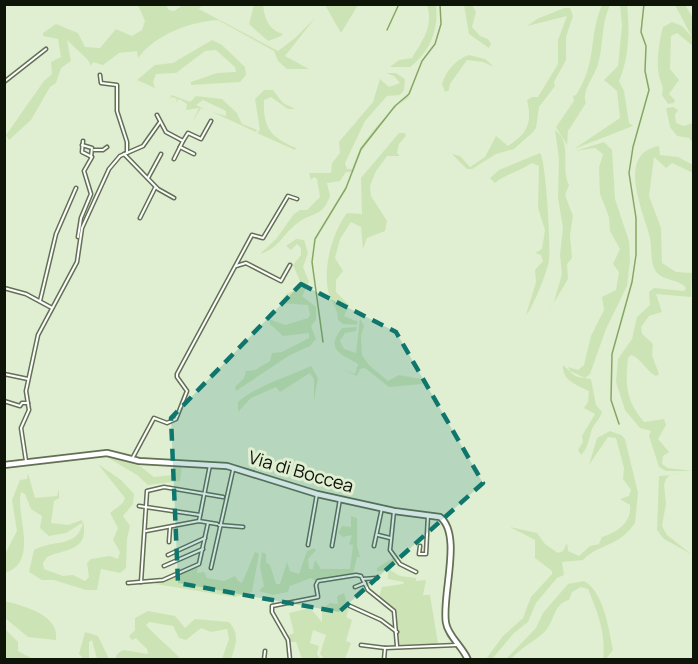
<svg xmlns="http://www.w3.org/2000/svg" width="698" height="664" viewBox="0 0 698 664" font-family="Manrope,sans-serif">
  <rect width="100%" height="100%" fill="#e0efd1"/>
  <g fill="#cce4b5">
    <path d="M138 5H166L169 10 174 11 183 5H202L199 9 278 51 295 38 315 18 285 56 309 69H287L278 61 274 51 218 20C190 22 156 34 138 58L137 51 119 53 103 65 93 62 91 66 88 60 67 40 71 61 61 68 56 83 50 87 31 120 9 140 6 135 44 81 52 74 51 62 61 57 58 39 43 36V33L56 24 78 33 85 47 100 48 116 29 132 36 142 30 145 21Z"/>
    <path d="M254 5H263C265 19 268 29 283 34L281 36 268 41 249 24Z"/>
    <path d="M325 5V4L358 5 341 33Z"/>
    <path d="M427 5H436C439 29 430 52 410 67H390L399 60 412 58C422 41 434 27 427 5Z"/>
    <path d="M464 5H472L476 12 472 27 480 36 488 39 491 44 489 48 469 34Z"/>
    <path d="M602 5H610C601 24 604 43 598 64 595 76 581 91 586 103L568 131 567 145 556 127 574 101 573 96 576 95C598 61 588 37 602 5Z"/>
    <path d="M620 5H627C630 30 629 58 619 81L624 91 629 123 633 126 574 149 620 118 617 91 604 80 618 66 622 26Z"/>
    <path d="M675 5H685L693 18V41L691 38 693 46 677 33 671 36 670 69 679 80 669 94 675 100 674 103 668 104 662 95C664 86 661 84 659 76 656 61 659 42 663 27L672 22 682 26 692 37Z"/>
    <path d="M564 8H570L573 16 566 37V60L554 82 555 86 539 107 536 128 532 133 514 149 496 154 472 169H467L452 154 460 156 470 167 485 157 496 136 508 146C529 133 532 121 527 100L532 97H538L558 64V40L567 16 527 26 537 19Z"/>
    <path d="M212 40 222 45 245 67 246 75 240 82 191 85V82L217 73 236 72 235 67 216 50 205 51 176 73 156 74 153 82 155 88 137 80 155 65 173 63Z"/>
    <path d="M469 55 485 59 494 67 483 62 467 60 450 84 449 90 445 92 442 84C446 71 456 59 469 55Z"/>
    <path d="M386 73H396L405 79 404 90 400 95 387 96 365 121 345 163 347 169H352L360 148 376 127 407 96 416 77 408 98 395 107 361 151 353 172H346L340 181 327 183 330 196C323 216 314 212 299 222 284 232 279 249 260 254L276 239 294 214 300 210H307L320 197 317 179 314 177 311 180 309 173H331L332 163 340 153 339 142 373 102 380 79 389 87 400 83 394 76Z"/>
    <path d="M264 90H273L283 103 295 109H288L271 97 264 100C263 129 271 137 296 148L295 150 257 133 260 130 255 99Z"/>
    <path d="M172 95 190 102 196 96 222 99 237 113 242 124 257 130 256 132 212 112 226 116V111L203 100 196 105 209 111 201 108 192 123 199 108 186 110 187 104 179 99 176 102 177 99 173 97 170 99Z"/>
    <path d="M673 107 678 110 675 115 676 123 684 126 693 123V143L689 138 677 136 670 127 666 108Z"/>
    <path d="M555 130C573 142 560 169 569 185L565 195 573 216 570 235 572 258 567 264 568 279 546 316 554 302 562 274 560 255 563 228 558 198 559 159Z"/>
    <path d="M399 133H405L406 136 399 144 397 153 400 156H387L376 171 370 186 371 196 387 221 385 231 367 238 363 249 361 227 351 222 340 239 335 258 343 271 336 280V292L349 305 344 316 358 322 356 325 343 324 338 320C338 308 332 304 329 294 322 269 332 233 347 213L362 214 361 178Z"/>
    <path d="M604 142 612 150 615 199 629 241 630 260 627 286 606 329 590 374 585 378 570 371 568 367 578 370 584 365 591 336 604 310 602 297 616 290 619 272 613 264 620 249 610 231 609 217 600 194 599 168 603 154 595 148 575 151Z"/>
    <path d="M659 146 660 155 678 157 693 165V173L672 163 666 168 654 157 649 196 661 228 662 263 676 272 692 273 691 297 656 294 662 312 649 316 641 327 642 334 653 344 652 355 659 374 656 376C646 371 641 358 631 355L628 358C625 385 626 401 644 422L664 419 666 425 658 439 669 452 663 456 662 464 668 468 693 471H666L659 467 649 436 651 431 640 428 625 410 616 382 618 359 632 339 637 317 650 305 649 292 654 288 684 291 686 288C679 278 662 282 655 270 650 261 652 248 650 238 644 212 615 154 659 146Z"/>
    <path d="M540 153C546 160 551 246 549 260 549 268 532 310 526 315L536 282 535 270 543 261 541 255 535 253 542 249 545 230 538 208 539 166 532 163C520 171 506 174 495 183L490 178 499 170Z"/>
    <path d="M296 239 304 240 308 253 303 267 309 282 302 296 316 307V320L311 326 316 339 310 346 290 355 236 391 235 387 244 378 246 371 255 370 270 361 272 353 282 352 309 338V333L283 336 270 324 269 319 285 325 308 318 310 315 308 305 281 303 286 294 299 288 301 284 293 265 301 255V248L297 244 291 250 286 246Z"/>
    <path d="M360 318 364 326 361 336 362 355 369 365 388 381 399 375 427 380 422 384 389 387 365 368 360 369 357 376 342 369 355 374 358 364C342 354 324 350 342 328L357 327 356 331 345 333 340 341 344 349 356 353Z"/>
    <path d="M563 365C577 378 572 376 591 379L596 405 602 412C600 419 594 424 592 429 589 438 588 448 581 455L578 450 583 442 582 436 595 414 584 408 588 402 589 391C577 385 562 381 563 365Z"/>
    <path d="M311 366 318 378 314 401V379L310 373 280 392 276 387 251 398 238 412V402C256 386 287 377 311 366Z"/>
    <path d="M610 431 621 435 625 439 638 493 635 523C618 548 599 543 583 560L562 562 564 575 557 578 536 603 528 622 514 633 492 659H486L503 636 523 618 531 597 552 574V571L535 558V540L510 527 537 533 545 544 558 553 563 551 567 543 568 551 579 556 590 546 599 544 602 537C616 533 632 523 630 505L620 499 629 496 631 490 623 479 624 468 616 438 608 437 589 465 597 438Z"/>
    <path d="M105 456 140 466 154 477 172 475 175 471 172 466H182L180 481 148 485 137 475Z"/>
    <path d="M98 464 121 480 134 494 133 504 123 516 130 526 127 539 126 568 120 573 101 569 97 590H86L54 580H42L29 572 34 550C52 539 79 549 83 521 90 552 64 549 47 557L43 563 44 569 63 576 73 575 85 581 89 577 87 563 91 559 110 556 118 559 120 552 113 540 118 528 110 513 123 503 125 498Z"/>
    <path d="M28 473 35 498 57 496 59 489V498L54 501 51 523 68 525 82 520V523L66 533 49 536 40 528 42 516 31 509 25 494 21 492C15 515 40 561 5 573V554L17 531 12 500 20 480 27 479Z"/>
    <path d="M689 474 670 475 666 479 664 485 666 504 662 526 667 535 691 554 664 539 657 530 659 476Z"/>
    <path d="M351 516 357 518V546L360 557H357L353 574 317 582 311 578 290 586 288 592 273 595 259 591 264 586 260 567 262 552 266 554V562L270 565 276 584H280L287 562 290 571 299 574 307 551 314 548 316 550 308 559 309 569H313L315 560 321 569H350L353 545 349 544 352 535 343 537 338 533 342 526 351 527Z"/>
    <path d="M255 552 259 554 252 592 235 597 155 584 198 566 197 573 204 572 207 578 224 581 235 576 238 581 242 583Z"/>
    <path d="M393 558 397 562 390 570 400 576 416 578V581L426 580 423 595H430L438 644 398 645C397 624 400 609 379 597L382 587 403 584 404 582 388 579V571H377V568Z"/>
    <path d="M584 581C604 592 609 630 613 650L606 659H603C606 633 598 614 588 589L581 587 572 592 569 600C554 604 555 618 547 629 539 639 521 647 511 659H506L536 628 543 613 568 584Z"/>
    <path d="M344 593 349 608 346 617 352 620 346 641 351 643 345 659H324L320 654 326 635 313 630 310 643 319 646 317 654 321 660 302 659 296 642H289L287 636 294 633 289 613 310 608 322 622V609L330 603 338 604 337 596Z"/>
    <path d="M5 601C24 606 60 615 56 640L28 637 5 618Z"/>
    <path d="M148 611 175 616 185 628 195 619 229 622C240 634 236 645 231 659H222L229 639 227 629 211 632 201 628 186 640 179 638 173 626 149 622 146 625C157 638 170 647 181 659H115L117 654 123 650 148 654 147 649 136 638 132 640 129 636 135 630V618Z"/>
    <path d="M4 628 18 642V651L33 659H5Z"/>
    <path d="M85 632 98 636 109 659H97L92 640 89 642V659H84L79 654Z"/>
  </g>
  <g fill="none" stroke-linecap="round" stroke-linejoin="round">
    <g stroke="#86a764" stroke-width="1.5">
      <path d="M387 30 399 4"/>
      <path d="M323 342 312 262 315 239 346 188 361 149 395 106 409 94 422 61 435 44 441 24 440 4"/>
      <path d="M619 424 611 400 612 354 632 282 636 255V218L629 173 633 147 649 90 645 71 646 46 641 32 644 4"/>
    </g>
    <defs>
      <g id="street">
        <path d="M100 75 101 83 117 85V111L127 142V153"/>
        <path d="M4 82 46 49"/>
        <path d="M157 115 166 132 183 141 174 159"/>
        <path d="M183 141 188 133 201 139 211 121"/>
        <path d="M82 145 92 148 91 157"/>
        <path d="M180 147 194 154"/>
        <path d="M94 150H103L107 147"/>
        <path d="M124 154 158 189 174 198"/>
        <path d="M148 178 161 154"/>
        <path d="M140 218 155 188"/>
        <path d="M78 237 81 218 91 194 84 171 92 157 82 152 83 141"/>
        <path d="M236 266 246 263 281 281 290 265"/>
        <path d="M4 288 26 294 52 308"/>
        <path d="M40 301 56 234 76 188"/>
        <path d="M4 374 28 379"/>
        <path d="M4 401 20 406 22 403H28"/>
        <path d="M132 459 154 418 167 423 176 419 187 391 177 377V374L252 235 263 238 288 196 297 199"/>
        <path d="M26 461 21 428 29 410 26 391 38 335 77 262 82 228 109 169 120 156 143 146 160 122"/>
        <path d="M139 506 200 515"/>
        <path d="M394 511 390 550 400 564 416 572"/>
        <path d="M199 521 210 465"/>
        <path d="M219 525 243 527"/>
        <path d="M146 531 199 521 217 524"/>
        <path d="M378 535 390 538"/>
        <path d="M169 542 170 527"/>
        <path d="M308 545 317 494"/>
        <path d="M332 546 340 499"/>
        <path d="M374 546 382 508"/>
        <path d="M420 546 419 554H426L428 515"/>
        <path d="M168 555 205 538"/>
        <path d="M164 566 203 549"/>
        <path d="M211 568 233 470"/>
        <path d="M363 579 377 578"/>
        <path d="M141 582 147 491 164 487 223 497"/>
        <path d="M128 583 163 580 199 564 208 523"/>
        <path d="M355 587 365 583"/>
        <path d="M350 606 381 620 397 632"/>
        <path d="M361 645 385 648 457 645"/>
        <path d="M264 660 265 651"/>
        <path d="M290 660 288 640 272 612V606L318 597 316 585 318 581 356 575 361 576 368 590 394 611 397 646"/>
        <path d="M384 660 385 648"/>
      </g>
      <path id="secondary" d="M4 465 107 453 139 461 227 466 317 494 394 511 440 517C463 535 441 597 446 623 448 636 463 647 468 660"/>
    </defs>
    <use href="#street" stroke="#637056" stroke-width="5"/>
    <use href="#secondary" stroke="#637056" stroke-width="8"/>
    <use href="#street" stroke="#fff" stroke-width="2"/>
    <use href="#secondary" stroke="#fff" stroke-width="4.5"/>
  </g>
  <path fill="#0f766e" fill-opacity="0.2" stroke="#0f766e" stroke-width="4.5" stroke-dasharray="12 8" stroke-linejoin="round" d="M301 284 396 332 483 483 339 612 178 583 171 418Z"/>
  <g text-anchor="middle" stroke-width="6" stroke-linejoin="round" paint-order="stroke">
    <g font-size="18" fill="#0f1409" stroke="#e0efd1">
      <text transform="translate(301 472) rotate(16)" y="6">Via di Boccea</text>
    </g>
  </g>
  <rect width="698" height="664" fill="none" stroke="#0f1409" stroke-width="12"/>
</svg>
